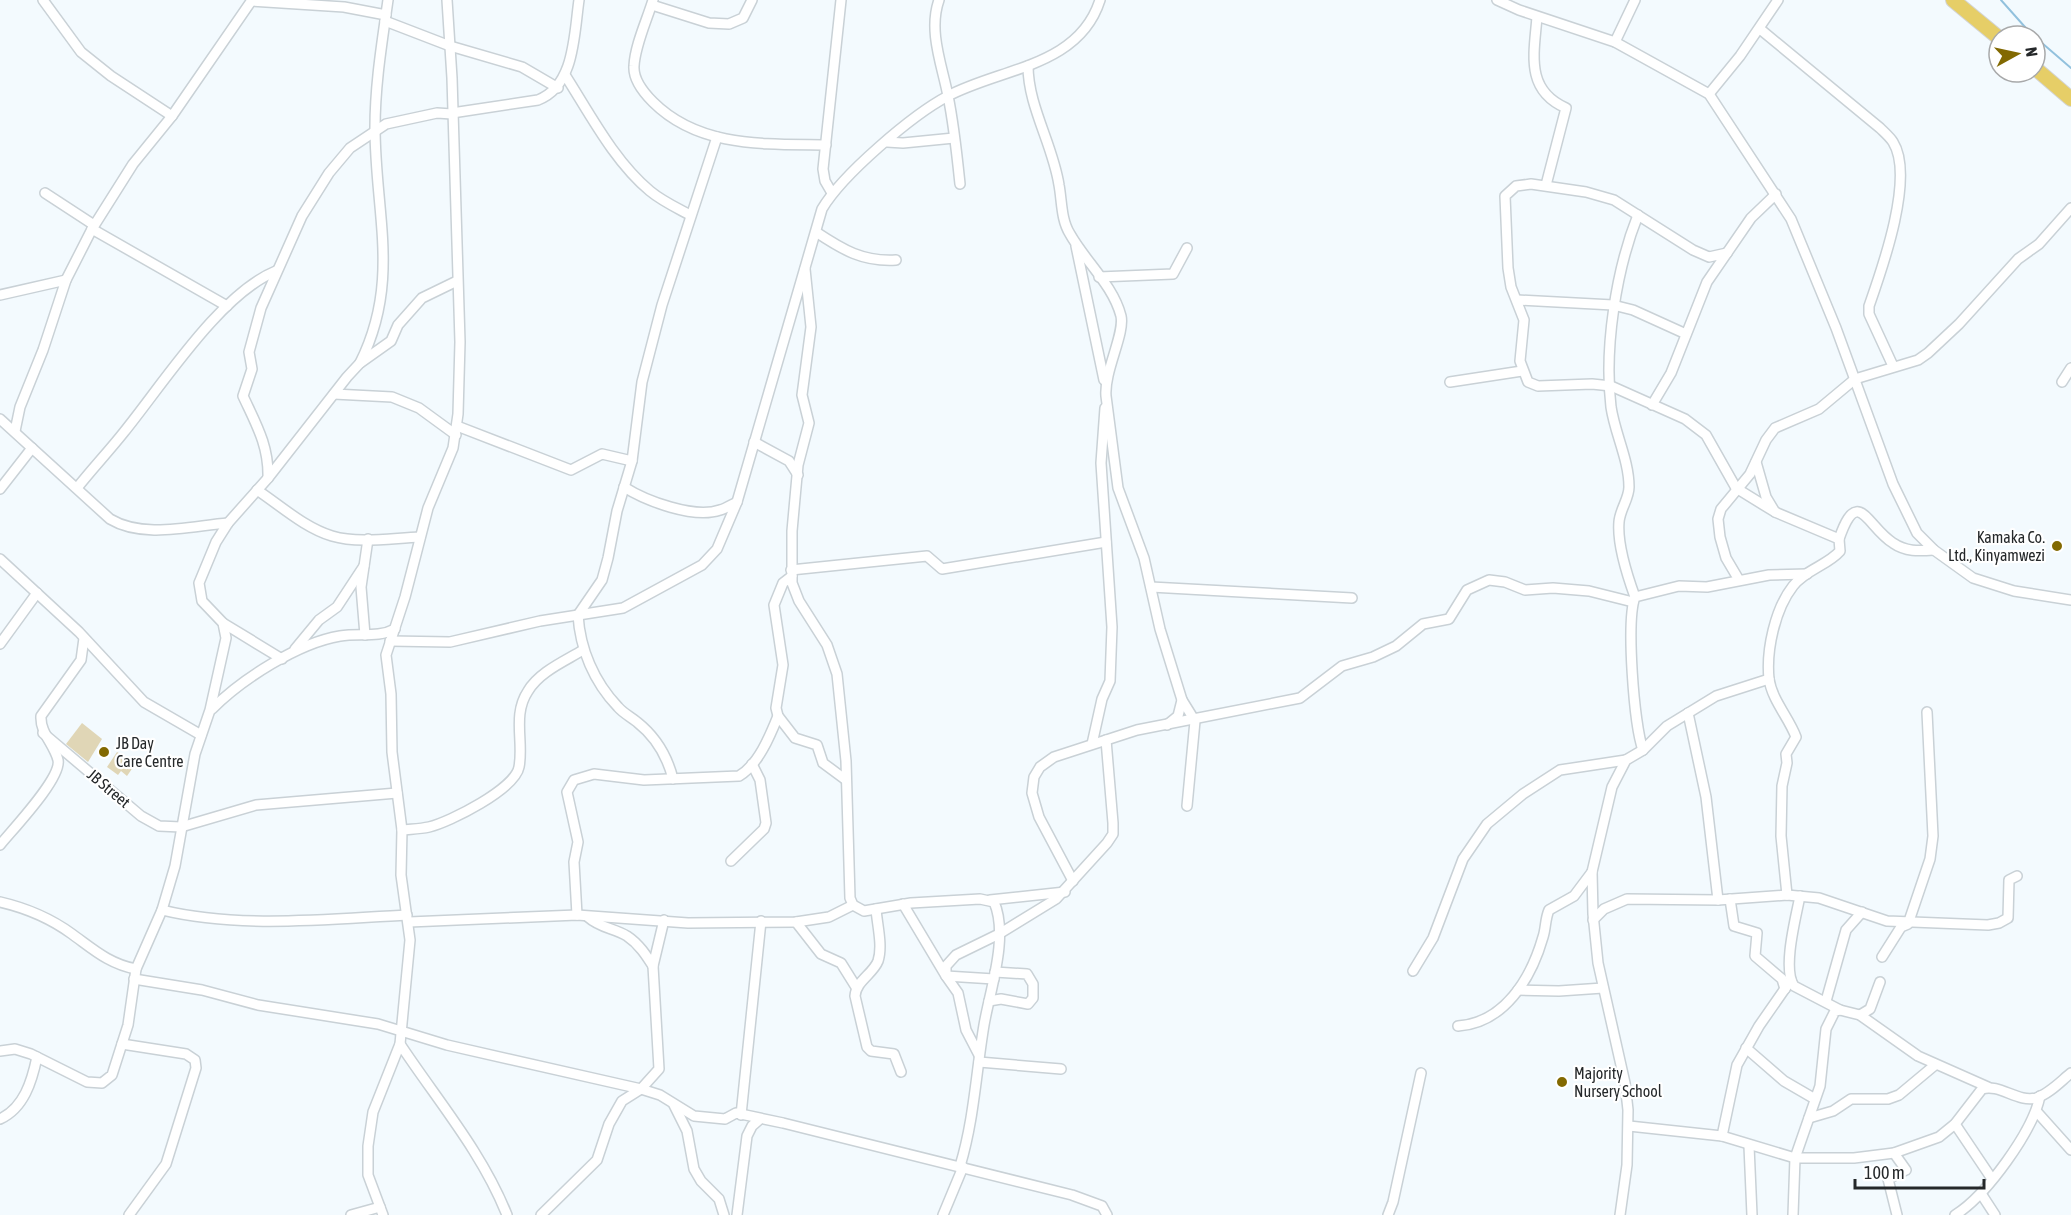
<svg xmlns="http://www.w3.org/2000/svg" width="2071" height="1215" viewBox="0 0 2071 1215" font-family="'Asap Condensed',sans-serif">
  <rect width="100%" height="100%" fill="#f3fafe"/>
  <g fill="#e0d6b6">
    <path d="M82 723 102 739 88 762 66 744Z"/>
    <path d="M117 752 136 763 127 776 121 771 118 775 107 767Z"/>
  </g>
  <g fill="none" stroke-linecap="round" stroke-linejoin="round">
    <g stroke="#92c1dd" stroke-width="2">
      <path d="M2001 0 2033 36"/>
      <path d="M2035 37 2071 68"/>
    </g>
    <defs>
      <g id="minor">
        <path d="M43 0 81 52 111 76 172 116"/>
        <path d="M653 0C647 20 635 45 634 66 633 80 644 93 653 102 699 148 765 144 826 145"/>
        <path d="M939 0C928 31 942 65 948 96 954 125 957 155 960 184"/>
        <path d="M1497 0 1519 10 1615 42 1709 94 1791 219 1836 328 1893 484 1917 533 1934 550 1973 578 2014 591 2071 600"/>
        <path d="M252 1 344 7 386 15"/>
        <path d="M652 5 709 23 729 24 743 18 752 0"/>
        <path d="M1537 17C1534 54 1525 90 1566 108L1546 185"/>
        <path d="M385 21 450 46 522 67 558 88"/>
        <path d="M1760 29 1880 128C1884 132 1890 137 1893 142 1915 177 1882 269 1869 306V314L1893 366"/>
        <path d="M1615 42 1635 0"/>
        <path d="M1028 66C1028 106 1053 145 1059 185 1062 201 1061 220 1070 234 1085 261 1113 285 1121 316 1125 334 1104 371 1106 396L1118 488 1144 558 1160 629 1182 700 1178 716 1167 725"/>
        <path d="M565 75C590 114 614 161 650 191 662 201 677 208 690 215"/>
        <path d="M1709 94 1740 56 1778 0"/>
        <path d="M452 113 538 100C575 86 574 34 579 0"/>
        <path d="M887 142 903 143 954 138"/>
        <path d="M45 193 94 225"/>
        <path d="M832 193 825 181 823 169 841 0"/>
        <path d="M92 229 227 306"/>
        <path d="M816 232C843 250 863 262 896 260"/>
        <path d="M1076 246 1104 380"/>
        <path d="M1727 253 1709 257 1693 250 1614 200 1586 192 1531 184 1516 186 1505 196 1508 268 1511 287 1524 320 1520 361 1528 382 1538 386 1592 384 1611 386 1685 419 1706 435 1736 488 1775 512 1839 539 1840 551C1828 565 1805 570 1793 586 1775 609 1766 650 1769 679 1772 700 1789 718 1796 737L1786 754 1787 763 1782 786 1781 836 1787 895"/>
        <path d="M805 269 811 327 802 395 809 423 798 465 792 531V583L799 601 827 645 837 674 846 761 850 898 853 905 864 911 911 903 980 899 994 902C1009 936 990 990 984 1025 976 1073 974 1120 960 1166"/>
        <path d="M1099 277 1173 274 1187 248"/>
        <path d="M0 295 66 280"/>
        <path d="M1517 300 1613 305 1633 310 1686 334"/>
        <path d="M360 363C401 281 375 213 375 128 375 84 382 43 388 0"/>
        <path d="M1450 382 1522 371"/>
        <path d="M2062 382 2071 368"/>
        <path d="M334 394 392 397 419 408 456 435"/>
        <path d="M1652 405 1671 373 1707 282 1751 218 1776 194"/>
        <path d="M0 419 110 519C143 539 191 526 228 523"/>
        <path d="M457 426 571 470 602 454 632 461"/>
        <path d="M15 431 20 407 43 350 66 280 92 229 133 164 172 116 252 0"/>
        <path d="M754 442 789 461 798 475"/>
        <path d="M1756 462 1766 497 1775 512"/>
        <path d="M268 478C269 446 256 424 243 396L252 369 249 352 261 308 302 216 329 173 350 148 386 124 437 113 452 114"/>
        <path d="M624 487C646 501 694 519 720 510 725 509 731 505 737 502"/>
        <path d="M77 488C92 469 109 451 124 432 163 384 220 294 276 271"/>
        <path d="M0 489 32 448"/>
        <path d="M257 490C281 506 305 528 332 536 359 544 392 538 420 537"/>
        <path d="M1839 539C1858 484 1867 527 1893 543 1906 552 1919 551 1934 550"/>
        <path d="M0 559 79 632 144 702 201 735"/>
        <path d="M791 570 927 556 942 569 1106 542"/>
        <path d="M792 576 783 583 774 605 783 665 776 708 778 716 795 738 817 745 823 763 846 780"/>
        <path d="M1739 580 1726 558 1720 537 1718 519 1721 509 1750 474 1766 440 1775 428 1819 409 1855 379 1918 360 1928 353 1959 324 2018 259 2039 244 2071 208"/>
        <path d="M1151 587 1352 598"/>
        <path d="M1635 597C1627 575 1617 545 1619 522 1620 509 1629 499 1629 487 1629 460 1615 434 1611 407 1604 348 1616 270 1638 215"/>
        <path d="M223 623 282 659"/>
        <path d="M365 635 361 587 368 539"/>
        <path d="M390 641 450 642 540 621 623 608 702 565 717 549 737 502 822 209C842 175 912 115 948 96 1000 68 1079 67 1100 0"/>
        <path d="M0 644 37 593"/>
        <path d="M295 649 319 620 337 607 364 566"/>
        <path d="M1182 700 1195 721 1187 806"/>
        <path d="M212 709C242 679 298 643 340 636 360 633 378 638 395 629"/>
        <path d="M1688 713 1706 797 1718 900"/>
        <path d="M43 733 141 816 159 826 181 827 256 805 397 793"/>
        <path d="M1092 744 1102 699 1110 681 1112 627 1101 463 1105 408"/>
        <path d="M1643 750C1634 725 1626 621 1635 597L1679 586 1707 587 1769 575 1807 574"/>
        <path d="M673 779C667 755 656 737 637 722 631 717 623 713 618 707 594 682 580 649 578 615L602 580 608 558 617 511 632 461 642 382 662 305 717 137"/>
        <path d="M402 830C411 829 420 829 429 827 450 822 515 789 519 767 524 742 512 715 528 691 539 672 565 661 583 650"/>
        <path d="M0 845C12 830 62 778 58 760 54 744 40 733 41 716L81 660 84 638"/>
        <path d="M731 861 764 829 766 823 760 780 752 764"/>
        <path d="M1073 881 1039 817 1032 793 1034 777 1040 767 1054 757 1137 730 1300 698 1342 666 1373 657 1396 646 1423 624 1449 619 1467 590 1489 580 1505 582 1525 590 1553 588 1589 591 1633 602"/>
        <path d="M1800 896C1796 917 1782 969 1794 986L1840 1010 1860 1015 1918 1056 1988 1087"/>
        <path d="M1730 899 1734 926 1757 933 1755 956 1782 979 1785 989"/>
        <path d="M990 900 1065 892"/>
        <path d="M0 902C26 908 50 918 72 934 93 949 109 964 136 969"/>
        <path d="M903 904 946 976 994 979"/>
        <path d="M876 909C877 924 883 946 878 961 873 974 856 981 855 996L867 1047 871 1051 894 1054 901 1072"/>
        <path d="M162 910C240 929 327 919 407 915"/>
        <path d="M577 915 574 862 578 842 567 792 574 780 594 774 644 780 739 776C758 765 770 736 778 716"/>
        <path d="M588 917C600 928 614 928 627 936 639 944 646 955 653 966"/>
        <path d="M1593 920 1604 909 1627 899 1718 900 1787 895 1819 898 1887 921 1988 925 1999 923 2008 918 2009 880 2017 876"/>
        <path d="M409 922 577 915 688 923 796 922 829 917 853 905"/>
        <path d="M796 922 821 954 841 963 856 987"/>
        <path d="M1882 957 1901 927 1908 924 1930 859 1933 836 1927 712"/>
        <path d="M1413 971 1433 938 1463 859 1487 824 1523 794 1560 770 1626 760"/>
        <path d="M134 979 202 990 258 1005 378 1024 447 1045 641 1089 660 1095 694 1116 725 1119 736 1113 783 1123 1072 1195 1102 1206 1107 1215"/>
        <path d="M1518 990 1559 991 1603 988"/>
        <path d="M989 1001 1001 999 1028 1004 1033 998V984L1027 974 995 972"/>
        <path d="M1826 1001 1846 930 1862 912"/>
        <path d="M1860 1015 1870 1009 1880 982"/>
        <path d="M1458 1026C1504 1023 1531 979 1543 937 1546 928 1545 919 1549 910L1574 896 1592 872"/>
        <path d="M122 1044 186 1054 195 1060 196 1068 166 1164 129 1215"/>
        <path d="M400 1044C437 1100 482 1152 507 1215"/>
        <path d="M1746 1048 1784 1081 1815 1099"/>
        <path d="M0 1051 15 1049 31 1054 87 1082 102 1083 112 1075 128 1025 136 969 162 910 175 866 195 754 210 710 226 638 223 623 202 601 199 583 216 542 228 523 268 478 347 377 360 363 391 341 398 325 422 298 457 281"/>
        <path d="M979 1055 966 1030 958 993 946 976V966L956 955 999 934 1056 899 1107 843 1113 834V823L1106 740"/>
        <path d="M979 1062 1061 1069"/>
        <path d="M674 1105 687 1131 694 1169 701 1181 719 1199 724 1215"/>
        <path d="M2037 1112 2071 1150"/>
        <path d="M741 1115 761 921"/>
        <path d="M1809 1118 1833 1111 1851 1099H1888L1899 1095 1935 1065"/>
        <path d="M0 1119C24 1108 32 1081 37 1057"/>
        <path d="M1955 1124 1992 1179"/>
        <path d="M1629 1126 1722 1136 1795 1158H1854L1894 1153 1939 1137 1955 1124 1982 1089C1999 1083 2018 1103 2036 1098 2049 1094 2061 1081 2071 1073"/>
        <path d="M1722 1136 1737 1065 1759 1026 1791 980"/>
        <path d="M1749 1146 1752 1215"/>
        <path d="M1894 1153 1906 1170 1888 1179 1897 1215"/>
        <path d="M1982 1195 1995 1215"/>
        <path d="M351 1215 380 1207"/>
        <path d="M383 1215 368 1175V1146L373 1112 400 1044 410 940 401 875 402 830 392 752 391 694 386 655 405 597 428 508 453 448 458 414 460 342 452 78 447 0"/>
        <path d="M541 1215 597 1160 609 1124 622 1101 641 1089 659 1069 653 966 664 920"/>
        <path d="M737 1215 747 1136 752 1126 760 1119"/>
        <path d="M943 1215 963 1167"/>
        <path d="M1388 1215 1393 1202 1421 1073"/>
        <path d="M1620 1215 1627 1165 1628 1110 1625 1083 1598 963 1593 914 1592 872 1612 787 1626 760 1643 750 1667 726 1716 696 1769 679"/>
        <path d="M1793 1215 1795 1158 1820 1086 1826 1029 1835 1011 1840 1010"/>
        <path d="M1955 1215C1986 1196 2033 1131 2040 1096"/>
      </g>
      <g id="primary">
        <path d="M1953 0 1999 38"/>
        <path d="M2035 68 2071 99"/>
      </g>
    </defs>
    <use href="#minor" stroke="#c9d1d6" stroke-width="12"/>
    <use href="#primary" stroke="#d3d4d4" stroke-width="16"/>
    <use href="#minor" stroke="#fff" stroke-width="9"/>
    <use href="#primary" stroke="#e6ce67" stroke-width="14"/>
  </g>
  <g fill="#826901" stroke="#fff" stroke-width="2">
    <circle cx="2057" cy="546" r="6"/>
    <circle cx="104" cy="752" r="6"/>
    <circle cx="1562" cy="1082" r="6"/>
  </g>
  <g text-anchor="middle" stroke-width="4.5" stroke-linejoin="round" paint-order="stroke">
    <g font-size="16" fill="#25282a" stroke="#fff" text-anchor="start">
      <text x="2045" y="543" text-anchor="end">Kamaka Co.<tspan x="2045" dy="18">Ltd., Kinyamwezi</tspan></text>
      <text x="116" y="749">JB Day<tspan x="116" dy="18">Care Centre</tspan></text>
      <text x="1574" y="1079">Majority<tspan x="1574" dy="18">Nursery School</tspan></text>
    </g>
    <g font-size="16" fill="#25282a" stroke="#fff">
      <text transform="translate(109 788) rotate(40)" y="6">JB Street</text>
    </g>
  </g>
  <g transform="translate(2017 54) rotate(82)"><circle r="28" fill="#ffffff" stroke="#a8a9aa" stroke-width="1.5"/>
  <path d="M0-4.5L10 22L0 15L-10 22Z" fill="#826901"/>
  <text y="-9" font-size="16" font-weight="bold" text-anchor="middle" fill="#25282a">N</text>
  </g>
  <path d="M1855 1179v9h129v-9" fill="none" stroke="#25282a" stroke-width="3"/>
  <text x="1864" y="1179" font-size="18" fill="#25282a" stroke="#ffffff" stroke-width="4.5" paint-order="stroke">100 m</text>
</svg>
